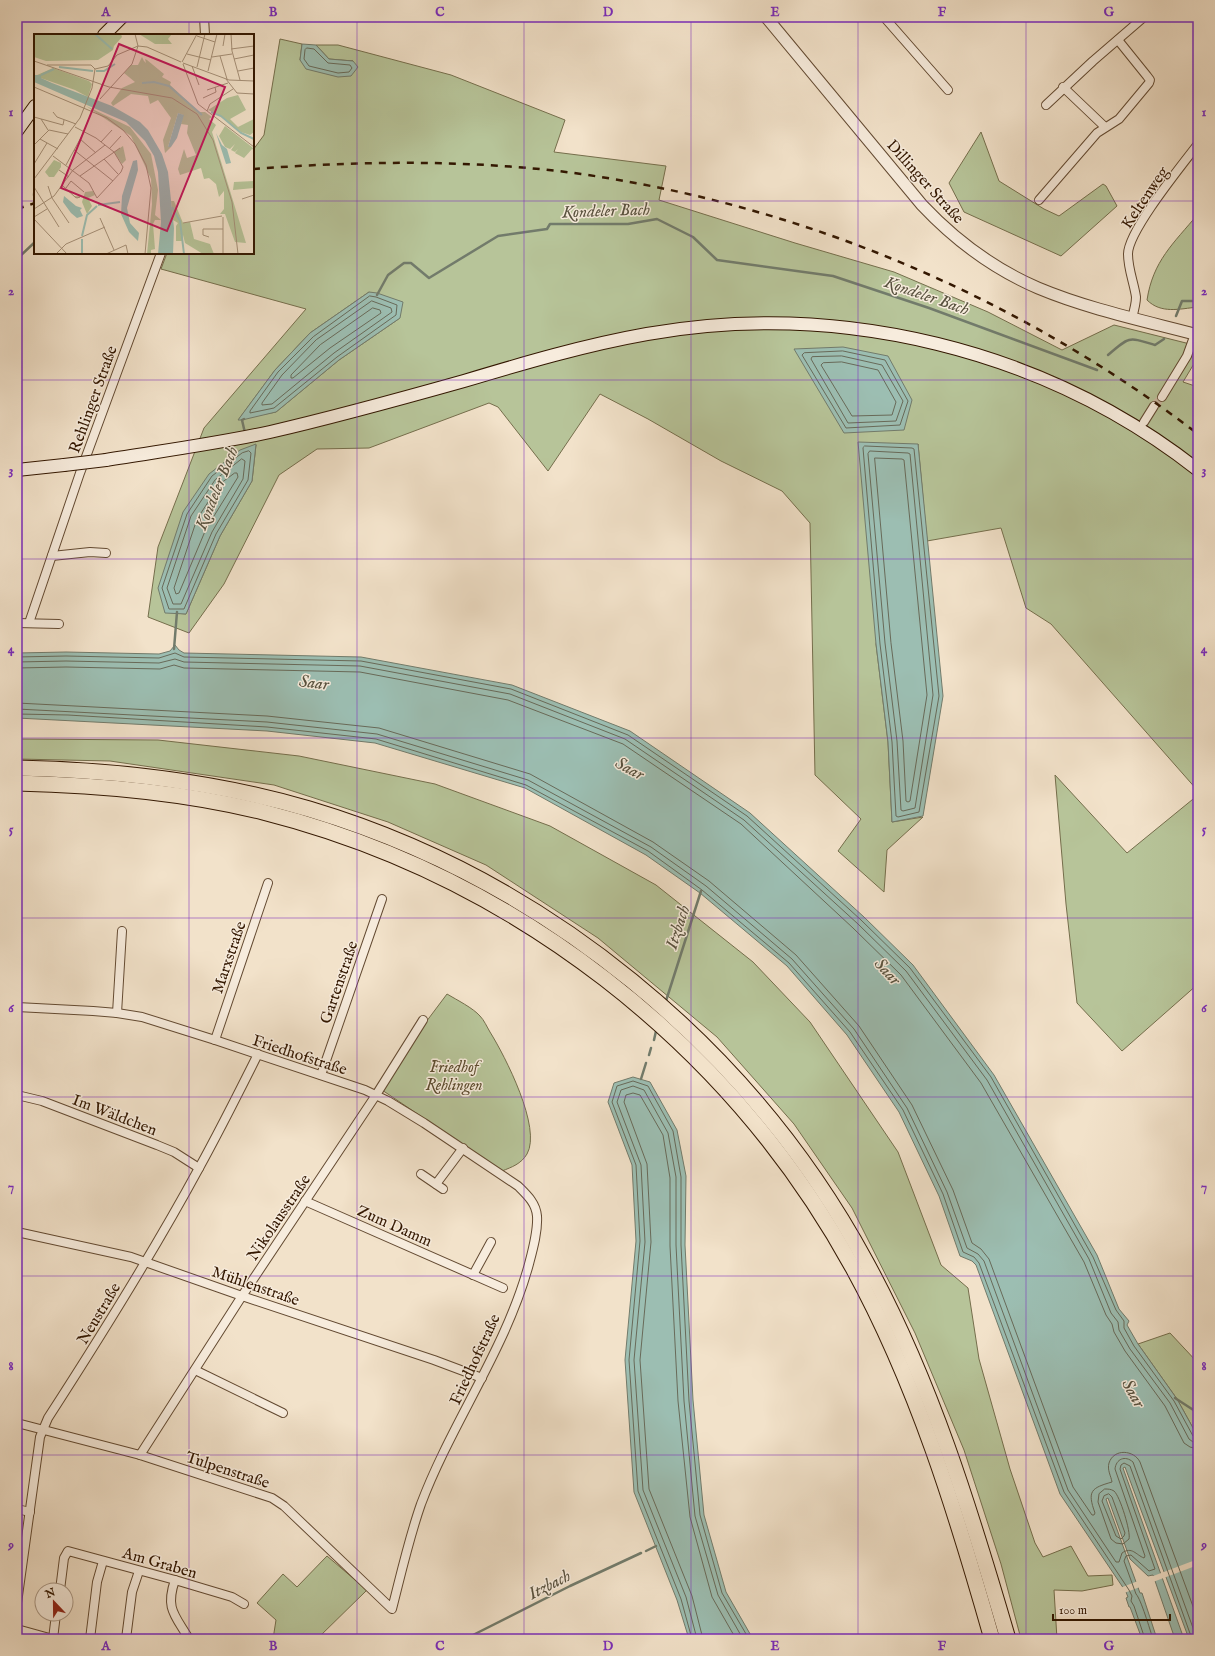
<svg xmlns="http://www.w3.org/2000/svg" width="1215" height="1656" viewBox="0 0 1215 1656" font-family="'IM FELL English',serif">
  <rect width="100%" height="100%" fill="#f2e2ca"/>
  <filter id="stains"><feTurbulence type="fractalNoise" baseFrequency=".005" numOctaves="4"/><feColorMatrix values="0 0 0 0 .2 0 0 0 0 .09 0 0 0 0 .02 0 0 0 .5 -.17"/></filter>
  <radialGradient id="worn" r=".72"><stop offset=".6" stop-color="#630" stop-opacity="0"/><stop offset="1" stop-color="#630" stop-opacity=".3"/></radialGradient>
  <g fill="#b7c499" stroke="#756e4c" fill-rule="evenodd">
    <path d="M280 39 302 44 300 60 353 61 329 59 316 45H338L451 75 565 120 554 152 666 166 659 200 795 243 894 272 988 312 1062 350 1114 325 1198 346V357L1183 382 1198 387V791L1051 624 1026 608 1001 528 927 541 918 444 876 644 888 742 892 822 923 817 887 850 884 892 838 851 861 819 815 775 810 523 782 491 721 461 648 419 600 394 548 471 498 407 489 403 369 448 317 449 279 475 224 584 189 633 148 617 158 547 204 428 306 309 161 269 167 253H253V150L264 135ZM369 292 400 318 339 360 276 412 239 419 275 370 310 333ZM256 445 252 481 220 536 186 614 165 612Z"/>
    <path d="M981 132 999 181 1044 209 1059 216 1103 184 1106 186 1117 206 1061 256 964 212 949 183Z"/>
    <path d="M1198 214V307C1179 309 1161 314 1147 300 1153 261 1173 244 1198 214Z"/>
    <path d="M17 739 158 740 299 756 435 784 550 826 656 885 753 962 810 1022 898 1152 941 1265 968 1288 979 1359 1010 1469 1035 1543 1043 1557 1071 1546 1088 1576 1112 1575 1113 1585 1082 1591 1054 1590 1057 1639H1021L1001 1564 964 1450 915 1333 852 1208 794 1124 717 1037 598 938 486 865 388 822 274 785 110 761 17 759Z"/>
    <path d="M1055 775 1127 853 1198 795V984L1122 1051 1077 1003 1066 904Z"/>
    <path d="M447 994C457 1000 473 1008 480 1016 484 1020 487 1027 490 1032 505 1056 542 1128 527 1154 521 1164 512 1167 502 1171L382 1090 426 1022Z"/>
    <path d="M1170 1333 1198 1363V1437L1177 1399 1138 1344Z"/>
    <path d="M327 1556 367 1590 317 1639H273L276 1620 257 1603 283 1574 297 1587Z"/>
  </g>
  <g fill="#9cbeb2" stroke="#727b6b">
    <path d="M302 44 316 45 329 59 353 61 358 67 351 76 338 77 306 69 300 60Z"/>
    <path d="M369 292 377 293 403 302 400 318 339 360 276 412 242 420H238L275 370 310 333Z"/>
    <path d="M843 347 888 356 912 400 904 430 844 433 794 349Z"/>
    <path d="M858 442 918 444 943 696 923 816 892 822 888 742 876 644Z"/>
    <path d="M256 444 252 481 220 536 186 614 165 613 158 588 183 512 209 474 240 450Z"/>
    <path d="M175 645 179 650 184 653 361 657 512 685 630 731 750 813 864 917 913 965 994 1075 1097 1255 1119 1309 1129 1321 1127 1325 1138 1344 1177 1399 1198 1437V1639H1189L1125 1467 1123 1468 1184 1639H1175L1153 1575 1148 1576 1130 1559 1108 1498 1106 1499 1140 1593H1142L1157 1639H1142L1130 1607H1129L1126 1598 1128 1597 1126 1592 1060 1494 976 1265 972 1261 960 1256 939 1196 899 1112 847 1035 787 966 700 893 646 855 525 788 375 743 267 731 17 718V653L66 652 159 654 170 651Z"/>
    <path d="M633 1077 650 1082 677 1130 686 1176 685 1245 693 1400 704 1515 726 1592 753 1639H689L677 1600 634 1492 625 1360 636 1241 632 1165 608 1102 614 1083Z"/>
  </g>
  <g fill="#f2e2ca">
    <path d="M1198 1559V1565L1153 1582 1151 1577 1148 1578Z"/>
    <path d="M1138 1581 1140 1587 1124 1593 1120 1588Z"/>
  </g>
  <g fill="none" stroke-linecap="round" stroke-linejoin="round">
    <g stroke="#686a59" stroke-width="1">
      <path d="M307 48 314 49 328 63 350 65 352 68 349 72 338 73 309 66 304 59 305 50Z"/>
      <path d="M370 296 376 297 397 305 396 315 337 357 274 408 250 413V411L278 372 313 337Z"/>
      <path d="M372 301 391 308 392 312 334 353 272 404 262 405V403L282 375 316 340Z"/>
      <path d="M373 308 380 310 381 313 330 348 293 378H291V375L320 345Z"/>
      <path d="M843 351 885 360 908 401 900 425 846 428 802 355 804 353Z"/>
      <path d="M842 356 882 365 903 401 896 421 848 423 811 359 812 357Z"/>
      <path d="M842 362 878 370 896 402 892 415 852 416 821 365 823 363Z"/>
      <path d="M865 446 912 448 914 449 939 696 919 812 898 817 896 816 892 742 880 644 863 448Z"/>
      <path d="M249 451 251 453 248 480 216 534 184 609H169L162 588 187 514 212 476 242 453Z"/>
      <path d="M870 451 908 453 910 454 933 695 915 808 903 811 901 810 897 741 885 643 868 454Z"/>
      <path d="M875 458 902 459 904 460 927 695 910 801 908 802 906 801 903 741 891 643Z"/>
      <path d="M242 459 245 461 243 479 212 532 181 604H173L167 588 191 516 215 480Z"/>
      <path d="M235 473H237L238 477 206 529 179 593 176 594 174 588 197 519 220 484Z"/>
      <path d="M17 657 66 656 159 658 175 653 184 657 361 661 511 689 628 735 747 816 861 920 910 968 991 1077 1093 1257 1116 1310 1124 1321V1328L1134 1346 1174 1401 1193 1436 1198 1438"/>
      <path d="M17 662 66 661 159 663 175 659 184 662 360 666 510 694 625 739 744 820 858 924 906 971 987 1080 1089 1259 1111 1313 1118 1322 1119 1330 1130 1349 1170 1403 1189 1439 1193 1442 1198 1443"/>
      <path d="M17 668 66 667 160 669 174 665 184 668 360 672 508 700 623 744 741 824 853 928 901 975 981 1083 1084 1262 1106 1315 1112 1324 1114 1332 1125 1351 1165 1406 1184 1443 1190 1447 1198 1449"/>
      <path d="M17 703 267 716 379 728 530 774 653 842 709 881 796 955 859 1026 912 1105 953 1190 972 1243 981 1249 989 1259 1073 1487 1092 1515H1094L1095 1513C1087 1491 1091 1488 1112 1482 1111 1476 1107 1470 1109 1463 1114 1448 1134 1450 1140 1462L1198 1620"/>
      <path d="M17 709 267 722 377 734 528 780 651 847 706 886 792 959 854 1029 907 1108 947 1192 967 1248 978 1254 984 1261 1068 1490 1116 1562H1119L1122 1553C1132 1546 1136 1555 1144 1558L1145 1556 1115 1469C1116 1459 1125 1455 1133 1462L1197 1639"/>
      <path d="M17 714 68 715 267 727 376 739 526 785 648 851 702 890 789 963 850 1032 903 1110 943 1194 963 1252 974 1257 979 1263 1064 1492 1129 1590 1132 1596 1131 1601 1134 1606 1145 1639"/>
      <path d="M1105 1489C1108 1489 1111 1489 1114 1491 1120 1496 1131 1532 1129 1539L1123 1544 1116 1543 1111 1539 1098 1502 1099 1494Z"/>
      <path d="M1109 1494 1112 1497 1125 1533 1124 1536 1121 1539 1116 1536 1102 1501 1104 1496Z"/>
      <path d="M692 1639 681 1599 638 1491 629 1360 640 1241 636 1165 612 1102 617 1086 633 1081 648 1086 673 1131 681 1177V1245L689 1401 700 1515 722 1593 749 1639"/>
      <path d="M697 1639 686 1597 643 1490 634 1360 645 1242 641 1165 617 1102 621 1090 633 1086 644 1090 668 1133 676 1177V1245L684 1401 695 1516 718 1595 743 1639"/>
      <path d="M703 1639 692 1596 649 1489 640 1360 651 1242 647 1164 624 1102 626 1095 633 1093 640 1095 663 1135 670 1178V1246L678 1401 690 1517 712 1597 736 1639"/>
      <path d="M1153 1639C1150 1630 1141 1599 1136 1594L1124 1561 1126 1556 1131 1555 1149 1571 1155 1569 1120 1469 1121 1465 1124 1463 1130 1466 1192 1639"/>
    </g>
    <g stroke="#727b6b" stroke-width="2.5">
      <path d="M34 195 35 183"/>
      <path d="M17 259 35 242"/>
      <path d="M377 295 388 275 404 263H411L429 278 498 236 547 229 550 224H628L657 219 693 237 717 260 833 276 929 308 1097 370"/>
      <path d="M1176 316 1182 301H1198"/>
      <path d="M1108 355C1130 336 1128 337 1155 345L1164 339"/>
      <path d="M244 419 242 420 245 433"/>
      <path d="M174 649 177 612"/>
      <path d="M665 1004 701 891"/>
      <path d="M654 1040 656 1031"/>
      <path d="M649 1055 651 1048"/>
      <path d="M641 1079 646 1063"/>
      <path d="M1175 1398 1198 1413"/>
      <path d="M646 1551 656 1546"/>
      <path d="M470 1639 473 1635 570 1586 641 1553"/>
    </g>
    <path stroke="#ccb9a2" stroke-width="8" stroke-dasharray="8 4" stroke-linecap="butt" d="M1154 406 1162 397"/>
    <defs>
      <g id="minor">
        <path d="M204 17 205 35"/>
        <path d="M884 17 948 90"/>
        <path d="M1063 87 1105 127"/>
        <path d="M1046 105 1093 61 1144 17"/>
        <path d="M1039 200 1097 133 1119 119 1149 83 1150 80 1147 76 1118 40"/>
        <path d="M1132 318C1134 311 1136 304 1136 297 1134 283 1128 269 1128 254 1128 231 1182 165 1198 144"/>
        <path d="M1162 397 1187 356 1195 334"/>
        <path d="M1144 422 1154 406"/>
        <path d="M52 556 90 552 106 553"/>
        <path d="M17 623 59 624"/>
        <path d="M29 623 80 473 161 253"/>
        <path d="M17 1007 93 1011 117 1013 142 1017 215 1040 365 1090 388 1101 424 1123 518 1186C527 1195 536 1203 537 1216 538 1231 533 1249 529 1264 506 1349 452 1422 421 1504 409 1538 401 1574 392 1609L284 1506 272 1498 140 1455 17 1423"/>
        <path d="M117 1013 122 931"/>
        <path d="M215 1040 268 883"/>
        <path d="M321 1075 382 899"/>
        <path d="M17 1095 42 1101 157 1145 174 1152 199 1168"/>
        <path d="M421 1174 443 1189"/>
        <path d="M436 1184 463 1148"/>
        <path d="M305 1201 503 1288"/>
        <path d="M17 1232 131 1257 242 1296 434 1360 482 1378"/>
        <path d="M473 1275 491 1242"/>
        <path d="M195 1370 283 1413"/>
        <path d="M140 1455 242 1296 376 1095 423 1020"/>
        <path d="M17 1509 30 1512"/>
        <path d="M175 1580C165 1609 175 1615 189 1639"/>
        <path d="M60 1590 64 1558 68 1551 175 1580 232 1597 244 1604"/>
        <path d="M17 1603 40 1437 48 1418C101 1336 153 1253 199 1168 220 1130 239 1092 258 1054"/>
        <path d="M17 1629 53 1639"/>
        <path d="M53 1639 56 1614"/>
        <path d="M90 1639 97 1582 103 1561"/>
        <path d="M126 1639 132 1592 139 1571"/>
      </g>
      <path id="tertiary" d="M766 17 922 205C954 239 994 269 1038 288 1088 309 1145 321 1198 335"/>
      <g id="secondary">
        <path d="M104 35 122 17"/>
        <path d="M17 131 35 106"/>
        <path d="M106 460C161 451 216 444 270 432 335 417 400 399 464 381 524 363 585 345 647 334 840 300 1044 349 1198 470"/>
        <path d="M17 470 64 465"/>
      </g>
      <g id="motorway">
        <path d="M17 768C116 770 214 781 309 809 544 879 749 1046 866 1262 931 1381 970 1509 1008 1639"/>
        <path d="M17 783C100 785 183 792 263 812 512 875 729 1042 853 1268 917 1385 956 1512 992 1639"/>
      </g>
    </defs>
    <use href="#minor" stroke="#634a32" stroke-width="10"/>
    <use href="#tertiary" stroke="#634a32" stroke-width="13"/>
    <use href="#secondary" stroke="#331700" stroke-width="14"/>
    <use href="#motorway" stroke="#331700" stroke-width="17"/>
    <use href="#minor" stroke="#f7ecdd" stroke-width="8"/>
    <use href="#tertiary" stroke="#f7ecdd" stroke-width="11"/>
    <use href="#secondary" stroke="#f7ecdd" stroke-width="12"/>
    <use href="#motorway" stroke="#f2e2ca" stroke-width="15"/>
    <g stroke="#331700" stroke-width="2.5" stroke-dasharray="7 7" stroke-linecap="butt">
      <path d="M253 169C361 161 473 159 581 174 805 206 1018 297 1198 434"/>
      <path d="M17 209 35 203"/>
    </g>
    <defs>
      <path id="secondary-bridge" d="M64 465 106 460"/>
    </defs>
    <use href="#secondary-bridge" stroke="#331700" stroke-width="14" stroke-linecap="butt"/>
    <use href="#secondary-bridge" stroke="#f7ecdd" stroke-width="12"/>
  </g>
  <path fill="none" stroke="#7b2cbf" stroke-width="1" stroke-opacity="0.55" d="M189 17V35M357 17V1639M524 17V1639M691 17V1639M858 17V1639M1026 17V1639M17 201H35M253 201H1198M189 253V1639M17 380H1198M17 559H1198M17 738H1198M17 918H1198M17 1097H1198M17 1276H1198M17 1455H1198"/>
  <g text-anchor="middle" stroke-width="3" stroke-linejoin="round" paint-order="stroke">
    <g font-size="16" fill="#331700" stroke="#f7ecdd">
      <text transform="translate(926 181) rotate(48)" y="6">Dillinger Straße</text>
      <text transform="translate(1144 197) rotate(-56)" y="6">Keltenweg</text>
      <text transform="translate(92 399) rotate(-70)" y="6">Rehlinger Straße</text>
      <text transform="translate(228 957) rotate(-71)" y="6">Marxstraße</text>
      <text transform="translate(338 982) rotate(-71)" y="6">Gartenstraße</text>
      <text transform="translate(300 1054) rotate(18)" y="6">Friedhofstraße</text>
      <text transform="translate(115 1114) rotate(21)" y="6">Im Wäldchen</text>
      <text transform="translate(278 1217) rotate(-56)" y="6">Nikolausstraße</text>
      <text transform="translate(395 1225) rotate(24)" y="6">Zum Damm</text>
      <text transform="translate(256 1285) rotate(19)" y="6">Mühlenstraße</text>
      <text transform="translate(98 1313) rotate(-59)" y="6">Neustraße</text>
      <text transform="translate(474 1359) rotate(-65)" y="6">Friedhofstraße</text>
      <text transform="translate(228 1469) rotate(18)" y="6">Tulpenstraße</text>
      <text transform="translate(160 1562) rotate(16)" y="6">Am Graben</text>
    </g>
    <g font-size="16" font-style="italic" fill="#5b4b2e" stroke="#f7ecdd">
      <text x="454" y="1072">Friedhof<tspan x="454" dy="18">Rehlingen</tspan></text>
    </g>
    <g font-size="17" font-style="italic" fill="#58513e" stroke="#f7ecdd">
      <text transform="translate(606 210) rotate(-2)" y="6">Kondeler Bach</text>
      <text transform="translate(927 295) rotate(19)" y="6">Kondeler Bach</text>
      <text transform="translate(216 488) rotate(-68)" y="6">Kondeler Bach</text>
      <text transform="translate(314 682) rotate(7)" y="6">Saar</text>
      <text transform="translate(630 768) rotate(28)" y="6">Saar</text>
      <text transform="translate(677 927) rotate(-72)" y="6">Itzbach</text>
      <text transform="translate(888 971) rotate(47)" y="6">Saar</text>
      <text transform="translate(1134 1393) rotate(61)" y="6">Saar</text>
      <text transform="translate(549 1584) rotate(-27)" y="6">Itzbach</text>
    </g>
  </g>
  <g transform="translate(34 34)">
    <rect width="220" height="220" fill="#f2e2ca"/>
    <path d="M0 0H87L88 3 80 12 79 16 64 26 12 27 0 23ZM105 0H138L134 5 138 10H121ZM108 23 110 27 112 29 111 25 113 26 130 40 128 43 137 48 136 51 165 78H171L178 83 175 85 182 91 178 98 212 209 201 208 191 180H186L190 175V157L185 163 182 150 175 144 170 145 167 134 146 141 144 135 150 115 153 124 162 121 153 99 154 91 147 90 149 81 144 79 134 113H137L131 119 129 106 137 84 124 66 116 70 114 62 97 60 79 72 77 69 88 54 101 48 90 39 97 31H104ZM19 34 55 47 58 50 54 63 41 56 1 42ZM204 61 212 76 196 85 204 93 220 85V98L216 101 207 98 187 82 174 76 193 64ZM52 72 96 93 117 120 124 156 121 181 127 186H121L119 190 121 215 117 216V220H113L118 170 117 145 97 102ZM191 92 218 113 220 116 218 115 210 124 201 119 204 115 201 118 197 116 201 110 196 115 191 113 185 102ZM89 112 92 126 88 130 80 118ZM20 126 27 129V133L20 143H15L11 138ZM220 147V154L199 156 200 148ZM59 157 61 161 54 164 58 172 53 180 48 168 51 158ZM137 167H140L149 189 156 188 160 205 176 210 180 220H169L151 209 149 201 148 207H142V192L144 189 139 186Z" fill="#b7c499"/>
    <path d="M0 41H7V44L18 49 78 72 106 88 114 96 128 120 134 138 140 194 139 220H124L127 188 124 138 120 122 111 107 92 88 0 48ZM144 79 150 81 143 104 137 113H134ZM182 99 188 111 193 115 197 129 192 130ZM103 126 104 136 93 174 96 189 105 199 104 207 95 198 87 180 88 162 99 127ZM30 162 42 172 48 174 46 176 49 182 43 184 37 179 29 168Z" fill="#9cbeb2"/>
    <path fill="none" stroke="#9cbeb2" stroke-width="2" d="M61 0 78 15M25 33 59 37M62 37H70L81 30M7 41 20 35M108 49 120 48 135 52 168 81M177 78 187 82 207 99 220 105M64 171 86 168M138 173 146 187 150 220M48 202 53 181 63 172M48 220V205"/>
    <path fill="none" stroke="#a69179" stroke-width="1" d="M197 0 198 17 206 46M163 2 181 8M189 12 191 0M197 15 220 12M153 20 177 26M186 22 193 45M178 23 198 20M200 25 220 21M0 27 75 53 138 64 163 80 179 106 198 168 204 220M148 28 163 0M149 29 195 46 220 47M149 30 164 70 220 113M13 31H57L61 35M158 32 165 51M163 33 171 0M174 37 183 0M204 37 220 34M192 45 203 59 220 60M0 53 73 84 89 96 101 110 112 131 117 154 111 220M173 56 194 49M169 64 182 58 181 53M66 65 98 30 104 12 113 13 147 28M173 77 176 70 199 55M19 78 23 83 42 90M0 83 29 91 30 86M7 85 14 96M6 105 24 115M46 105 62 119M67 108 78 96M0 111 15 96 34 100M75 115 87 102M40 116 79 147M19 122 55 149 63 164 87 138 89 133 80 118 62 104 41 93M70 125 84 140M0 130 13 109M32 131 50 98M25 136 35 143M46 142 86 114M0 145 46 84 58 54 61 35 74 32 83 21 104 12 101 0M14 152 18 164 35 189M29 152 41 163H46L43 164 41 163M0 153 25 193M32 154 37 147 50 158M208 165 220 161M0 175 20 162 39 136 71 111M0 183 13 175M189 183V220M66 184 80 216M0 185 33 220M149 189 188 182M175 203 169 201V195H189M22 220 32 210 71 193M72 220 92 211 94 220"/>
    <path fill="#c2185b" fill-opacity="0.15" stroke="#c2185b" stroke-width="2" d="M85 10 191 53 133 197 27 154Z"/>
    <rect width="220" height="220" fill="none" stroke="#331700" stroke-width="2"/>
  </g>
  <rect width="1215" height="1656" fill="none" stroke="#f2e2ca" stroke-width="44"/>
  <g transform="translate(54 1602) rotate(338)"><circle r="19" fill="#f7ecdd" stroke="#a99785"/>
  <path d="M0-3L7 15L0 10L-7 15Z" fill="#8f2418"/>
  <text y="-6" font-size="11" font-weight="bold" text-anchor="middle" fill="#331700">N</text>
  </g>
  <path d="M1053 1614v6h117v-6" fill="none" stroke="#331700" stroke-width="2"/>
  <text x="1059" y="1614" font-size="12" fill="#331700" stroke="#f7ecdd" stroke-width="3" paint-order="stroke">100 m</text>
  <rect x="22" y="22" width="1171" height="1612" fill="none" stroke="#7b2cbf" stroke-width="1.5"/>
  <g font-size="13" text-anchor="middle" font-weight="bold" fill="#7b2cbf">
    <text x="106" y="16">A</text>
    <text x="273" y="16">B</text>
    <text x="440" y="16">C</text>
    <text x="608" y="16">D</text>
    <text x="775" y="16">E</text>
    <text x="942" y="16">F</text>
    <text x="1109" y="16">G</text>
    <text x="11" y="116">1</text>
    <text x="1204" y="116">1</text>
    <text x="11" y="295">2</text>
    <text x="1204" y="295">2</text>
    <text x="11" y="474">3</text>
    <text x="1204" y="474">3</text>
    <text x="11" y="653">4</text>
    <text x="1204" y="653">4</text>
    <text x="11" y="833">5</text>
    <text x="1204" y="833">5</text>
    <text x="11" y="1012">6</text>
    <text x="1204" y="1012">6</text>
    <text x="11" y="1191">7</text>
    <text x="1204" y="1191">7</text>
    <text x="11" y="1370">8</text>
    <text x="1204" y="1370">8</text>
    <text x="11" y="1549">9</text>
    <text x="1204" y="1549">9</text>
    <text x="106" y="1650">A</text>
    <text x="273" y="1650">B</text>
    <text x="440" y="1650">C</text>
    <text x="608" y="1650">D</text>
    <text x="775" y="1650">E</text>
    <text x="942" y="1650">F</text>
    <text x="1109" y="1650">G</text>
  </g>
  <rect width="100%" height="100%" filter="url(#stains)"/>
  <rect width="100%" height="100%" fill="url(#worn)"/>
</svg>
